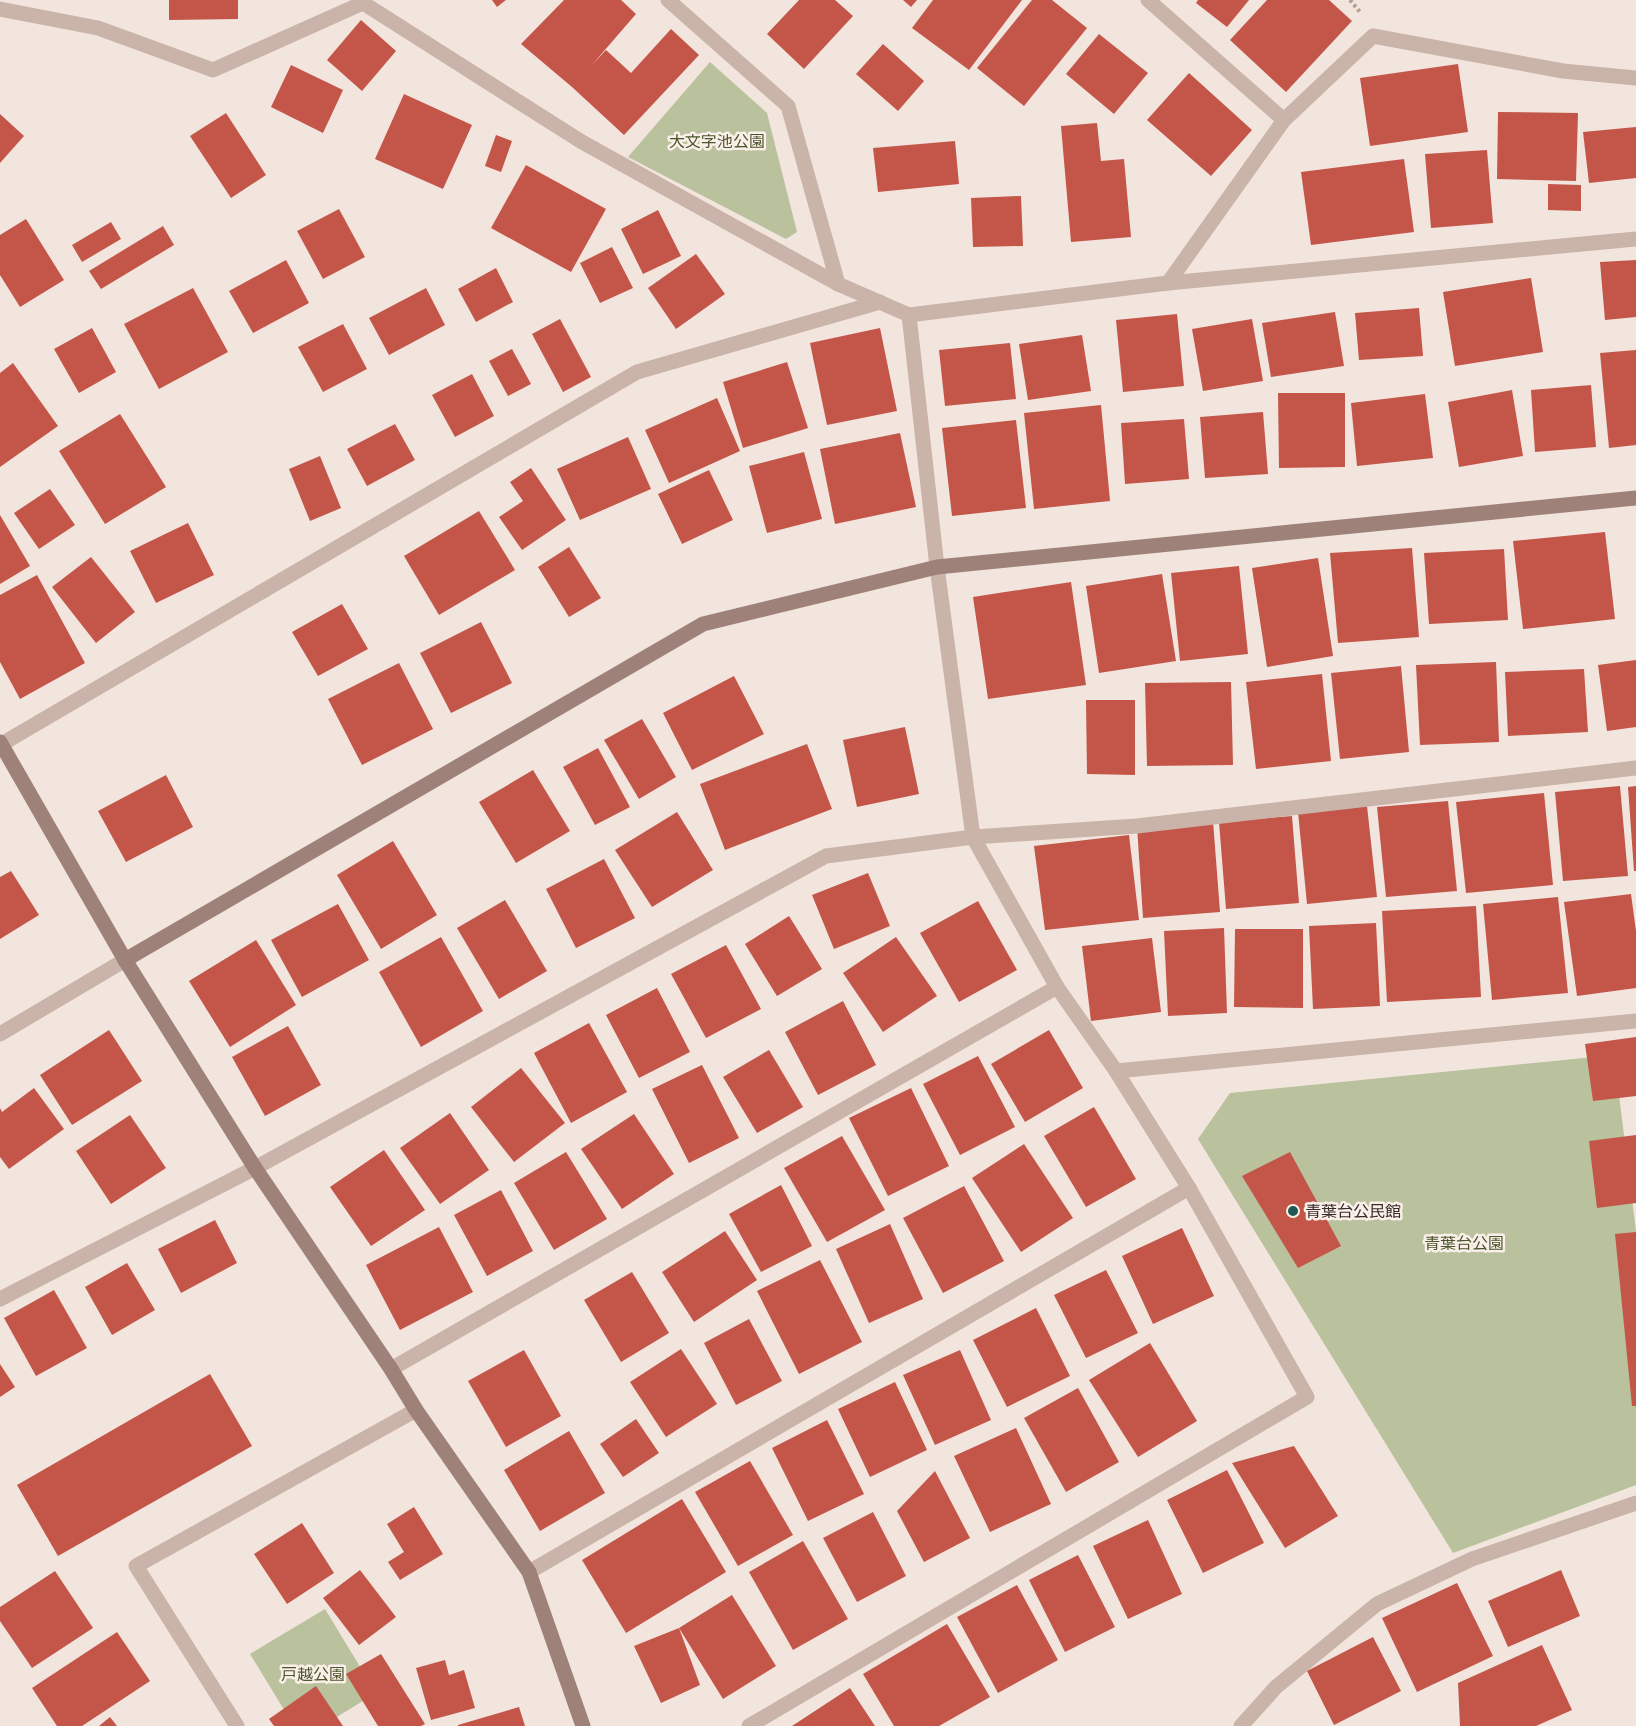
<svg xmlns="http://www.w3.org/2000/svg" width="1636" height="1726" viewBox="0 0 1636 1726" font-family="Roboto,'Noto Sans JP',sans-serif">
  <rect width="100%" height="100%" fill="#f2e5dd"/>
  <g fill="#bac19d">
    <path d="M710 62 767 113 797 232 786 239 628 157Z"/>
    <path d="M1614 1055 1636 1231V1485L1453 1553 1198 1139 1230 1093Z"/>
    <path d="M325 1609 376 1693 322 1726H294L250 1654Z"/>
  </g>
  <g fill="#c45549">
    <path d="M169 0H238V19L169 20Z"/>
    <path d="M492 0H506L497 7Z"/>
    <path d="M564 0H621L636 14 591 66 606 50 631 73 671 29 699 55 624 135 572 87 521 44Z"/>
    <path d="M799 0H835L853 16 804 69 767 34Z"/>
    <path d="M903 0H917L911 7Z"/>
    <path d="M933 0H1022L969 70 912 28Z"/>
    <path d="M1032 0H1052L1087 28 1024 106 977 68Z"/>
    <path d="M1198 0H1249L1227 27 1196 3Z"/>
    <path d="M1267 0H1329L1352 21 1286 92 1230 40Z"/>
    <path d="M361 20 396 51 362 91 327 60Z"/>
    <path d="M1099 34 1148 73 1114 114 1066 74Z"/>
    <path d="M883 44 924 81 898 111 856 74Z"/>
    <path d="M1458 64 1468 132 1370 146 1360 78Z"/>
    <path d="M291 65 343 90 323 133 271 107Z"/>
    <path d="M1189 73 1252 130 1211 176 1147 120Z"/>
    <path d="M404 94 472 125 443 189 375 159Z"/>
    <path d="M1498 112 1578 113 1576 181 1497 179Z"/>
    <path d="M226 113 266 175 231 198 190 136Z"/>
    <path d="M0 114 24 136 0 163Z"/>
    <path d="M1097 123 1101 161 1124 159 1131 237 1071 242 1061 126Z"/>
    <path d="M1636 127V178L1589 183 1583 132Z"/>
    <path d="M496 135 512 141 501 172 485 166Z"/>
    <path d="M955 141 959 184 878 192 873 148Z"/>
    <path d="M1487 150 1493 223 1431 228 1425 154Z"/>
    <path d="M1404 159 1414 232 1311 245 1301 172Z"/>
    <path d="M526 165 606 209 571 272 491 228Z"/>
    <path d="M1548 184 1581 185V211L1548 210Z"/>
    <path d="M1021 196 1023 246 973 247 971 198Z"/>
    <path d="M339 209 365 257 323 279 297 231Z"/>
    <path d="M658 210 681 256 643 274 621 229Z"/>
    <path d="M26 219 64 280 20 307 0 275V235Z"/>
    <path d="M111 222 121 239 82 262 72 245Z"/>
    <path d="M163 226 174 245 101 289 89 271Z"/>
    <path d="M612 247 633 288 600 303 580 263Z"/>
    <path d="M696 254 725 294 676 329 648 288Z"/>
    <path d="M286 260 309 303 253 333 229 291Z"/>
    <path d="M1636 260V317L1605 320 1600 262Z"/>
    <path d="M496 268 513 302 476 322 458 289Z"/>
    <path d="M1531 278 1543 352 1455 366 1443 292Z"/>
    <path d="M193 288 228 352 159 389 124 324Z"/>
    <path d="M426 288 445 325 389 355 369 318Z"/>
    <path d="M1419 308 1423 356 1359 360 1355 313Z"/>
    <path d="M1335 312 1344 366 1271 377 1262 323Z"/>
    <path d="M1177 314 1184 386 1123 392 1116 320Z"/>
    <path d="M560 319 591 377 563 392 532 334Z"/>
    <path d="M1252 319 1263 381 1203 391 1192 329Z"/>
    <path d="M343 324 367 369 323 392 298 347Z"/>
    <path d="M92 328 116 372 79 393 54 349Z"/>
    <path d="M880 328 897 411 827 425 810 343Z"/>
    <path d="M1082 335 1091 391 1028 400 1019 344Z"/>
    <path d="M1010 343 1016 399 945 406 939 350Z"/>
    <path d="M512 349 531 384 508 396 489 361Z"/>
    <path d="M1636 350V445L1609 448 1600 353Z"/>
    <path d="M787 362 808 428 743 448 723 382Z"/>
    <path d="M13 363 58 426 0 467V373Z"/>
    <path d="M472 374 494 416 455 437 432 395Z"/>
    <path d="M1591 385 1596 447 1535 452 1531 390Z"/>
    <path d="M1512 390 1523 456 1459 467 1448 402Z"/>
    <path d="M1278 393H1345V467L1279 468Z"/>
    <path d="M1425 394 1433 458 1357 466 1351 403Z"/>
    <path d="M717 398 740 451 669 483 645 430Z"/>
    <path d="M1101 405 1110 501 1034 509 1024 413Z"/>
    <path d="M1263 412 1268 474 1205 478 1200 417Z"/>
    <path d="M120 414 166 487 105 524 59 451Z"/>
    <path d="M1184 419 1189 479 1125 484 1121 423Z"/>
    <path d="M1016 420 1026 508 952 516 942 428Z"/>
    <path d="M395 424 415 460 367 486 347 449Z"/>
    <path d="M900 433 916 507 835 524 820 449Z"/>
    <path d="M628 437 651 489 580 520 557 469Z"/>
    <path d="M804 452 822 519 767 533 749 466Z"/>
    <path d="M320 456 341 508 310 521 289 469Z"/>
    <path d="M531 468 566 520 522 550 499 517 523 501 510 482Z"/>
    <path d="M709 470 733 520 682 544 658 494Z"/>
    <path d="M50 489 75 525 39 549 14 513Z"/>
    <path d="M479 511 515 570 439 615 404 556Z"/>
    <path d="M0 515 30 566 0 584Z"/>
    <path d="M188 523 214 575 156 603 130 551Z"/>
    <path d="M1605 532 1615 619 1523 629 1513 541Z"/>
    <path d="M569 547 601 598 569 617 538 567Z"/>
    <path d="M1412 548 1419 637 1338 643 1330 553Z"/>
    <path d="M1504 549 1508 620 1429 624 1424 553Z"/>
    <path d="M91 557 135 612 96 643 52 587Z"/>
    <path d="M1318 558 1333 656 1267 667 1252 568Z"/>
    <path d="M1239 566 1248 654 1180 661 1171 573Z"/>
    <path d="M1162 574 1176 661 1099 673 1086 586Z"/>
    <path d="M37 575 85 663 20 699 0 662V595Z"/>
    <path d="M1071 582 1086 685 988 699 973 597Z"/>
    <path d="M342 604 368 649 318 676 292 632Z"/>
    <path d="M481 622 512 683 451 713 420 653Z"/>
    <path d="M1636 660V727L1607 731 1598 665Z"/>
    <path d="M1496 662 1499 742 1420 745 1416 665Z"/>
    <path d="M399 663 433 729 362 765 328 699Z"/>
    <path d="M1401 666 1409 752 1340 759 1331 673Z"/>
    <path d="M1584 669 1588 732 1508 736 1505 672Z"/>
    <path d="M1322 674 1331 761 1256 769 1246 682Z"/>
    <path d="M734 676 764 734 692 770 663 713Z"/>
    <path d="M1231 682 1233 765 1147 766 1145 683Z"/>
    <path d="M1086 700H1135V775L1087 774Z"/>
    <path d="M642 719 676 777 639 799 604 740Z"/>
    <path d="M905 727 919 794 857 807 843 740Z"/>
    <path d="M807 744 832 809 725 850 700 784Z"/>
    <path d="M598 748 630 807 595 825 563 767Z"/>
    <path d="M533 770 570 831 516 863 479 802Z"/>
    <path d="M166 775 193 827 126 862 98 811Z"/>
    <path d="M1620 786 1628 876 1563 881 1555 792Z"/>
    <path d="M1636 786V871H1634L1628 787Z"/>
    <path d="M1544 793 1553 885 1466 893 1456 802Z"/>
    <path d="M1448 801 1457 891 1386 897 1377 807Z"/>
    <path d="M1367 806 1377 897 1307 904 1298 812Z"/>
    <path d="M677 812 713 870 652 907 615 850Z"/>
    <path d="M1292 816 1299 903 1226 909 1219 822Z"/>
    <path d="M1213 821 1220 912 1143 918 1137 826Z"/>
    <path d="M1129 835 1139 920 1045 930 1034 846Z"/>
    <path d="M393 841 437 915 381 949 337 875Z"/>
    <path d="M604 859 635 918 576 948 546 889Z"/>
    <path d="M11 871 39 915 0 939V877Z"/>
    <path d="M868 873 890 926 834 949 812 895Z"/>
    <path d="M1631 894 1636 931V988L1577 996 1564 902Z"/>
    <path d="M1558 897 1568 993 1492 1000 1483 904Z"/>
    <path d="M505 900 547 971 499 999 457 928Z"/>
    <path d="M978 901 1017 970 959 1002 920 933Z"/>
    <path d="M338 904 369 960 302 997 271 940Z"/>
    <path d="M1476 906 1481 997 1387 1002 1382 911Z"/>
    <path d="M789 916 822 969 777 996 745 944Z"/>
    <path d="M1376 923 1380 1006 1313 1009 1309 926Z"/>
    <path d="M1224 928 1227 1013 1168 1016 1164 931Z"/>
    <path d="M1235 929H1303V1008L1234 1007Z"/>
    <path d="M441 937 483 1011 421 1047 379 972Z"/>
    <path d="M896 937 937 996 883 1032 843 973Z"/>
    <path d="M1152 938 1161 1012 1091 1021 1082 946Z"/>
    <path d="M256 940 296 1005 230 1047 189 981Z"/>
    <path d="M726 945 761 1009 706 1038 671 974Z"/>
    <path d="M657 988 690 1052 639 1078 606 1015Z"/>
    <path d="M843 1001 876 1065 818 1095 785 1032Z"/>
    <path d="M589 1023 627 1092 571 1123 534 1053Z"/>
    <path d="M288 1026 321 1085 265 1116 232 1057Z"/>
    <path d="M109 1030 142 1081 72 1125 40 1075Z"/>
    <path d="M1049 1030 1083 1088 1025 1122 991 1064Z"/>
    <path d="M1636 1037V1096L1593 1101 1585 1044Z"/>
    <path d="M769 1050 803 1107 757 1133 723 1077Z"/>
    <path d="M978 1056 1015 1127 960 1155 923 1084Z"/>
    <path d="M702 1065 739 1138 689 1163 652 1089Z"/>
    <path d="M521 1068 565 1123 514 1162 471 1107Z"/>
    <path d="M34 1088 64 1129 9 1169 0 1157V1108L2 1112Z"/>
    <path d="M911 1088 949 1166 888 1196 849 1118Z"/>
    <path d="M1094 1107 1136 1179 1086 1207 1044 1136Z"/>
    <path d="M450 1113 489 1170 440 1204 400 1148Z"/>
    <path d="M634 1114 674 1174 622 1209 581 1149Z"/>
    <path d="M130 1115 166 1168 111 1204 76 1151Z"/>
    <path d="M1636 1135V1203L1597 1208 1589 1141Z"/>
    <path d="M842 1136 885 1210 827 1242 784 1168Z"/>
    <path d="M1024 1144 1073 1218 1021 1252 972 1178Z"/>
    <path d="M384 1150 425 1210 371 1246 330 1187Z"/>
    <path d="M566 1152 607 1219 554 1250 514 1183Z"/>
    <path d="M1290 1152 1341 1246 1298 1268 1242 1176Z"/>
    <path d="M781 1185 812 1246 761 1272 729 1214Z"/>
    <path d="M964 1186 1004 1261 943 1293 903 1218Z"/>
    <path d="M501 1190 533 1251 487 1276 454 1215Z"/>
    <path d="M215 1220 237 1263 181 1293 158 1249Z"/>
    <path d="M890 1224 923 1299 869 1323 836 1249Z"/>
    <path d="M439 1227 473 1292 400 1330 366 1265Z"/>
    <path d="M1182 1228 1214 1296 1153 1324 1122 1256Z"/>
    <path d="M725 1231 757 1280 694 1322 662 1272Z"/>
    <path d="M1636 1232V1406H1632L1615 1234Z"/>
    <path d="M820 1260 862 1342 799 1374 757 1291Z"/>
    <path d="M127 1263 155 1310 112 1335 85 1287Z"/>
    <path d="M1106 1270 1138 1333 1086 1358 1054 1295Z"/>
    <path d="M632 1272 669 1333 621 1362 584 1300Z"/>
    <path d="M54 1290 87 1348 36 1376 4 1318Z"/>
    <path d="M1036 1308 1070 1376 1007 1407 973 1340Z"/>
    <path d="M749 1319 782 1381 736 1405 704 1343Z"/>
    <path d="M1150 1343 1197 1421 1138 1457 1089 1380Z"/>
    <path d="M681 1349 717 1404 666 1437 630 1382Z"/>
    <path d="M524 1350 561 1416 506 1447 468 1381Z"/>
    <path d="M960 1350 991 1420 935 1445 903 1375Z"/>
    <path d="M0 1364 15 1387 0 1397Z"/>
    <path d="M210 1374 252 1446 58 1556 17 1485Z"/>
    <path d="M895 1382 927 1450 870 1477 838 1409Z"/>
    <path d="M1078 1388 1119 1462 1066 1492 1024 1418Z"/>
    <path d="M636 1419 659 1453 623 1477 600 1444Z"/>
    <path d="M827 1420 864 1494 808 1521 772 1448Z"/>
    <path d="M1016 1428 1051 1504 990 1532 954 1456Z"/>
    <path d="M569 1431 605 1493 540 1531 504 1470Z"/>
    <path d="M1294 1446 1338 1516 1285 1548 1232 1463Z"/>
    <path d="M750 1461 793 1535 738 1566 695 1492Z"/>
    <path d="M1227 1470 1264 1543 1203 1573 1167 1500Z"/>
    <path d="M935 1471 970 1538 924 1562 897 1511Z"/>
    <path d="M682 1499 726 1572 626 1633 582 1560Z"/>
    <path d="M414 1507 443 1554 400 1580 388 1562 404 1552 387 1524Z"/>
    <path d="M873 1512 906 1576 857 1602 823 1538Z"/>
    <path d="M1148 1520 1182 1594 1128 1619 1093 1546Z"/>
    <path d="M302 1523 334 1573 287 1604 254 1554Z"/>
    <path d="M803 1541 848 1619 793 1650 749 1572Z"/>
    <path d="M1078 1555 1115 1627 1065 1652 1029 1580Z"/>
    <path d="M360 1570 396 1617 359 1645 323 1598Z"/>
    <path d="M1561 1570 1580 1616 1508 1647 1488 1601Z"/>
    <path d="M55 1571 93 1628 32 1668 0 1621V1607Z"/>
    <path d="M1457 1583 1493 1656 1417 1692 1382 1618Z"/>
    <path d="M1017 1585 1058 1660 998 1693 957 1617Z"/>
    <path d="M732 1595 776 1666 723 1699 679 1628Z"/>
    <path d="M947 1624 990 1697 939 1726H894L863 1674Z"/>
    <path d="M679 1628 700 1685 661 1703 634 1646Z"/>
    <path d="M117 1632 150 1681 82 1726H57L32 1688Z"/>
    <path d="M1373 1637 1401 1691 1334 1725 1307 1671Z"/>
    <path d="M1542 1645 1572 1710 1536 1726H1460L1458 1683Z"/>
    <path d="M381 1654 425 1724 421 1726H378L346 1674Z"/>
    <path d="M445 1660 449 1675 464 1670 475 1708 431 1720 416 1668Z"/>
    <path d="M316 1686 343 1726H274L269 1719Z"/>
    <path d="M850 1688 875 1726H792Z"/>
    <path d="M519 1707 525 1726H458V1725Z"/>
    <path d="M110 1717 117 1726H99Z"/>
  </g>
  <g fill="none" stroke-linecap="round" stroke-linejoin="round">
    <path stroke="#b69d93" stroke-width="4" stroke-dasharray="3 3" stroke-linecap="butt" d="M1350 0 1360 12"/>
    <g stroke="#cab3a9" stroke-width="15">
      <path d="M668 0 788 106 838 284"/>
      <path d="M1148 0 1284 120 1168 283"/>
      <path d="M0 9 98 28 213 70 363 3 582 142 838 284 909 315 1168 283 1636 239"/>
      <path d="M1284 120 1373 36 1563 71 1636 78"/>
      <path d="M0 745 637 372 880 302"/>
      <path d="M0 1034 125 960"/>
      <path d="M1116 1071 1636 1021"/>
      <path d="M0 1299 255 1168 826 856 973 837 1137 826 1636 768"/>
      <path d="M391 1369 1057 987"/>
      <path d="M529 1572 1189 1188"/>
      <path d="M237 1726 136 1566 416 1410"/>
      <path d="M749 1726 1307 1397 1189 1188 1116 1071 1057 987 973 837 937 567 909 315"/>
      <path d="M1241 1726 1276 1687 1377 1604 1472 1559 1636 1503"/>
    </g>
    <g stroke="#9e827a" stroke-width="15">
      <path d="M0 742 125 960 255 1168 391 1369 416 1410 529 1572 583 1726"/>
      <path d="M125 960 703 624 937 567 1636 498"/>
    </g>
  </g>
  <circle fill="#1f5854" stroke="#faf0e9" stroke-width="2" cx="1293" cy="1211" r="6"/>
  <g text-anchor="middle" stroke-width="5" stroke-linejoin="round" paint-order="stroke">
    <g font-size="16" fill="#4c552d" stroke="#faf0e9">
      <text x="717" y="147">大文字池公園</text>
      <text x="1464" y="1249">青葉台公園</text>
      <text x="313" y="1680">戸越公園</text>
    </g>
    <g font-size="16" fill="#372b29" stroke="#faf0e9" text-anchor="start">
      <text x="1305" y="1217">青葉台公民館</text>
    </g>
  </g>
</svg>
